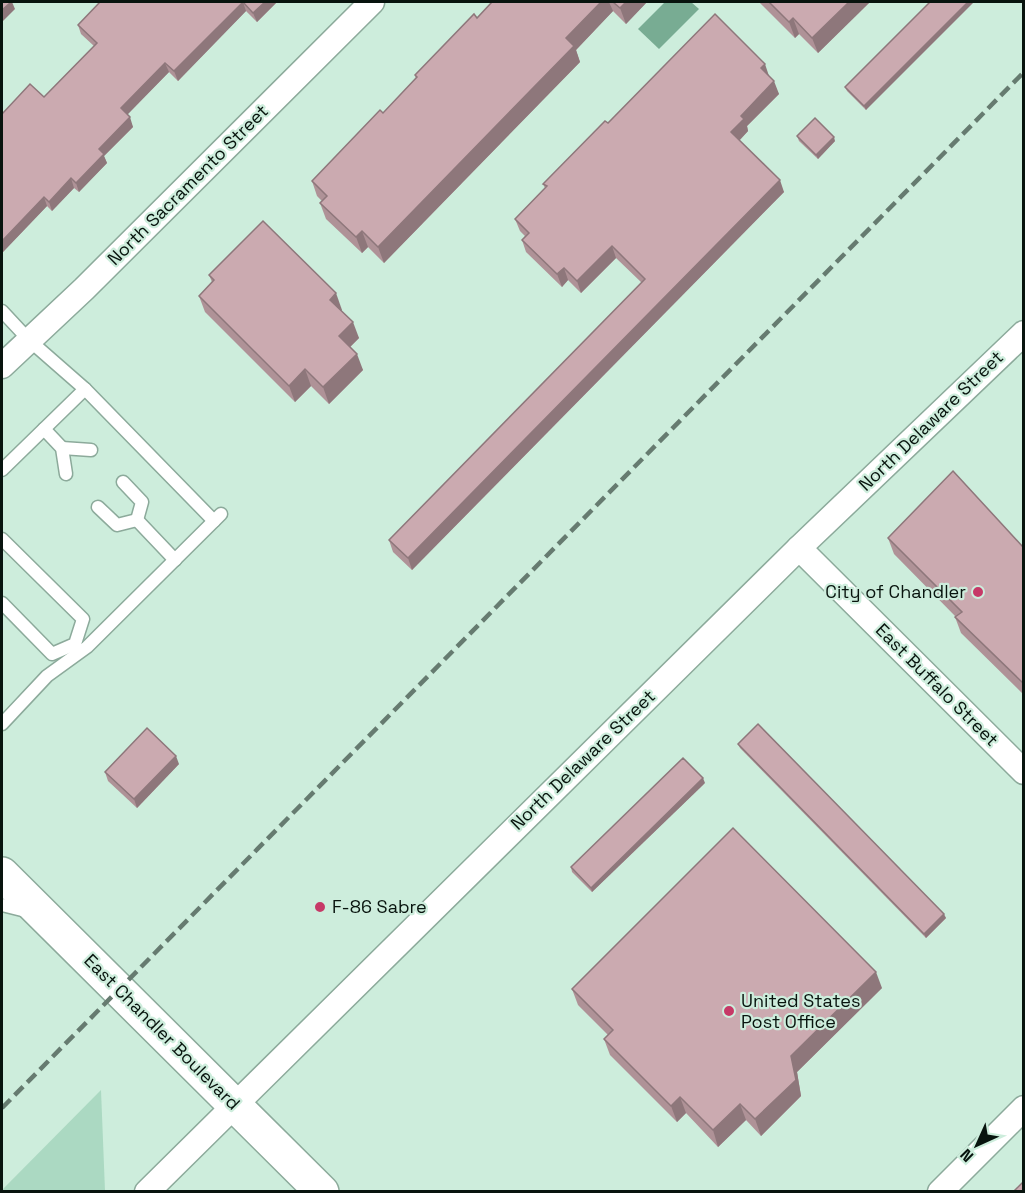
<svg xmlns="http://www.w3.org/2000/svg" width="1025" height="1193" viewBox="0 0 1025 1193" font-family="'Space Grotesk',sans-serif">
  <rect width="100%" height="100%" fill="#cdeddc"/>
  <path fill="#abd9c2" d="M101 1090 105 1191H2V1190Z"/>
  <path fill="#78ac93" d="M665 2H691L699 9 659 49 638 29Z"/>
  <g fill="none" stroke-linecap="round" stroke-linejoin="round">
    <defs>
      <g id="lane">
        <path d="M2 311 29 340 85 389 214 521"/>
        <path d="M44 429 62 448 66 474"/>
        <path d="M62 448 91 450"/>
        <path d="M2 470 85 389"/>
        <path d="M123 482 142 502 137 520"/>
        <path d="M98 507 117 525 137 520"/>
        <path d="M137 520 175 560"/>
        <path d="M2 539 83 619 75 644 52 654 2 603"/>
        <path d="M2 724 47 676 87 647 221 514"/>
        <path d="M2 905 26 911"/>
      </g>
      <g id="street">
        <path d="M2 366 84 289 372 2"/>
        <path d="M799 548 1024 772"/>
        <path d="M147 1192 799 548 1024 333"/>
        <path d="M940 1192 1024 1108"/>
      </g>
      <path id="secondary" d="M2 874 322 1192"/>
    </defs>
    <use href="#lane" stroke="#8caa9b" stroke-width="15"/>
    <use href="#street" stroke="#8caa9b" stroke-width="27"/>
    <use href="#secondary" stroke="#8caa9b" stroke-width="36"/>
    <use href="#lane" stroke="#fff" stroke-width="12"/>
    <use href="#street" stroke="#fff" stroke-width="24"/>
    <use href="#secondary" stroke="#fff" stroke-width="33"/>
    <path stroke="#667b70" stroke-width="4.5" stroke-dasharray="12 6" stroke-linecap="butt" d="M2 1108 1024 72"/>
  </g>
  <g fill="#af9297">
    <path d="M100 2H277L257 22 246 11 178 81 169 72 127 115 133 127 104 156 107 163 79 192 74 188 52 211 47 206 3 252 2 251V114L44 97 94 46 81 34 78 25Z"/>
    <path d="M492 2H647L626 24 613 11 576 50 580 62 384 263 368 247 362 253 326 219 320 203 322 201 317 196 312 181 383 113 416 79 415 75 477 18Z"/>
    <path d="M759 2H870L818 53 799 34 795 38Z"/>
    <path d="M930 2 866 110 847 91 845 87Z"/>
    <path d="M769 76 779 94 747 126 748 131 739 141 784 192 412 570 393 552 389 540 642 283 616 258 581 293 568 280 562 287 526 252 522 240 525 236 520 231 515 219 545 188 543 184 608 123Z"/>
    <path d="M797 136 835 141 818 159 799 141Z"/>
    <path d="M209 275 342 310 341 311 359 338 350 347 363 370 329 404 311 386 295 402 205 312 199 296 212 282Z"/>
    <path d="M888 538 1023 547V694L961 633 955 617H956L894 554Z"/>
    <path d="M738 744 946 918 926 938 740 748Z"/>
    <path d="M179 764 137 808 108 781 105 772Z"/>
    <path d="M705 783 592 892 572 872 571 867Z"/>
    <path d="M882 988 797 1072 801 1096 761 1136 746 1120 718 1147 686 1113 677 1122 610 1055 604 1039 608 1035 578 1005 572 989Z"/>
  </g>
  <g fill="#8e777b">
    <path d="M11 2H12L15 9 2 22V10Z"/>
    <path d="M243 2 246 11 178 81 174 71Z"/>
    <path d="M265 2H277L257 22 253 13Z"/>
    <path d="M601 2H609L613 11 576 50 580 62 384 263 378 247 566 38Z"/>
    <path d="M626 2H647L626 24 620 8Z"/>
    <path d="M849 2H870L818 53 812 38Z"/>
    <path d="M968 2H974L866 110 864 106Z"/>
    <path d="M793 18 799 34 795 38 789 22Z"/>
    <path d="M165 63 169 72 124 118 121 108Z"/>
    <path d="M765 64 769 76 761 68Z"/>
    <path d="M774 81 779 94 747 126 748 131 735 145 731 132 741 116Z"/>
    <path d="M130 117 133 127 104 156 107 163 79 192 76 183 99 149Z"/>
    <path d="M834 137 835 141 818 159 816 155Z"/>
    <path d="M71 178 74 188 52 211 49 202Z"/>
    <path d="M780 180 784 192 412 570 408 558Z"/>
    <path d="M44 197 47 206 3 252 2 248V241Z"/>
    <path d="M362 231 368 247 362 253 356 237Z"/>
    <path d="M612 246 616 258 581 293 577 281Z"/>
    <path d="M564 268 568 280 562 287 557 274Z"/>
    <path d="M336 293 342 310 336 316 330 300Z"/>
    <path d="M353 322 359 338 345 352 339 336Z"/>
    <path d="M357 354 363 370 329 404 323 387Z"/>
    <path d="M305 369 311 386 295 402 289 386Z"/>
    <path d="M176 756 179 764 137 808 134 799Z"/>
    <path d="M703 778 705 783 592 892 591 888Z"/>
    <path d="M944 914 946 918 926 938 924 934Z"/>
    <path d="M876 972 882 988 797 1072 801 1096 761 1136 755 1119 791 1056Z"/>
    <path d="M680 1097 686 1113 677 1122 671 1106Z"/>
    <path d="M740 1104 746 1120 718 1147 713 1130Z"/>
  </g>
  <g fill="#cbaab0" stroke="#8e777b" stroke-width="1.5">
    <path d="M2 2H11L2 10Z"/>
    <path d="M100 2H265L253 13 243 2 174 71 165 63 121 108 130 117 99 149 104 154 76 183 71 178 49 202 44 197 2 241V114L30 84 44 97 97 43 78 25Z"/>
    <path d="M492 2H601L566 38 574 46 378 247 362 231 356 237 320 203 327 196 312 181 380 110 383 113 417 77 415 75 474 14 477 18Z"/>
    <path d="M613 2H626L620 8Z"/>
    <path d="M769 2H849L812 38 793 18 789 22Z"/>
    <path d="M930 2H968L864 106 845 87Z"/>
    <path d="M715 14 765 64 761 68 774 81 741 116 744 119 731 132 780 180 408 558 389 540 645 279 612 246 577 281 564 268 557 274 522 240 529 233 515 219 547 186 543 184 605 121 608 123Z"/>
    <path d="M815 118 834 137 816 155 797 136Z"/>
    <path d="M263 221 336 293 330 300 353 322 339 336 357 354 323 387 305 369 289 386 199 296 214 280 209 275Z"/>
    <path d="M953 471 1023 547V683L955 617 962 612 888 538Z"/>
    <path d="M758 724 944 914 924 934 738 744Z"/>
    <path d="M147 728 176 756 134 799 105 772Z"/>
    <path d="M683 758 703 778 591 888 571 867Z"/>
    <path d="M733 828 876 972 791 1056 796 1080 755 1119 740 1104 713 1130 680 1097 671 1106 604 1039 613 1030 572 989Z"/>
    <path d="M1023 1182V1191H1014Z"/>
  </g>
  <g fill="#c63967" stroke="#cdeddc" stroke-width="2">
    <circle cx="978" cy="592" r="6"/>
    <circle cx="320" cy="907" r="6"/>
    <circle cx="729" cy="1011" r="6"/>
  </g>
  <g text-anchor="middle" stroke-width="4.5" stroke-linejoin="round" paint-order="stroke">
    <g font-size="18" fill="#08140e" stroke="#cdeddc">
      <text transform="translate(188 185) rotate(-45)" y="6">North Sacramento Street</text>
      <text transform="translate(931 421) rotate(-44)" y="6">North Delaware Street</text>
      <text transform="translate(937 685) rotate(45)" y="6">East Buffalo Street</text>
      <text transform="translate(583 760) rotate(-44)" y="6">North Delaware Street</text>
      <text transform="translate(162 1032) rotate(45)" y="6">East Chandler Boulevard</text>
    </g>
    <g font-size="18" fill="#08140e" stroke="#cdeddc" text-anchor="start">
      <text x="966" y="598" text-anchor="end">City of Chandler</text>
      <text x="332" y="913">F-86 Sabre</text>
      <text x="741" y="1007">United States<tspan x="741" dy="21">Post Office</tspan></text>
    </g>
  </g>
  <rect width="1025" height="1193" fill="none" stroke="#08140e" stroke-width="6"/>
  <g transform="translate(977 1145) rotate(225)" stroke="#cdeddc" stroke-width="4.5" paint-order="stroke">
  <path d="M0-4.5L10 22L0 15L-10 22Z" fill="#08140e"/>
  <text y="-9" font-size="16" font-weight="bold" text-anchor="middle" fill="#08140e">N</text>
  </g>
</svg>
